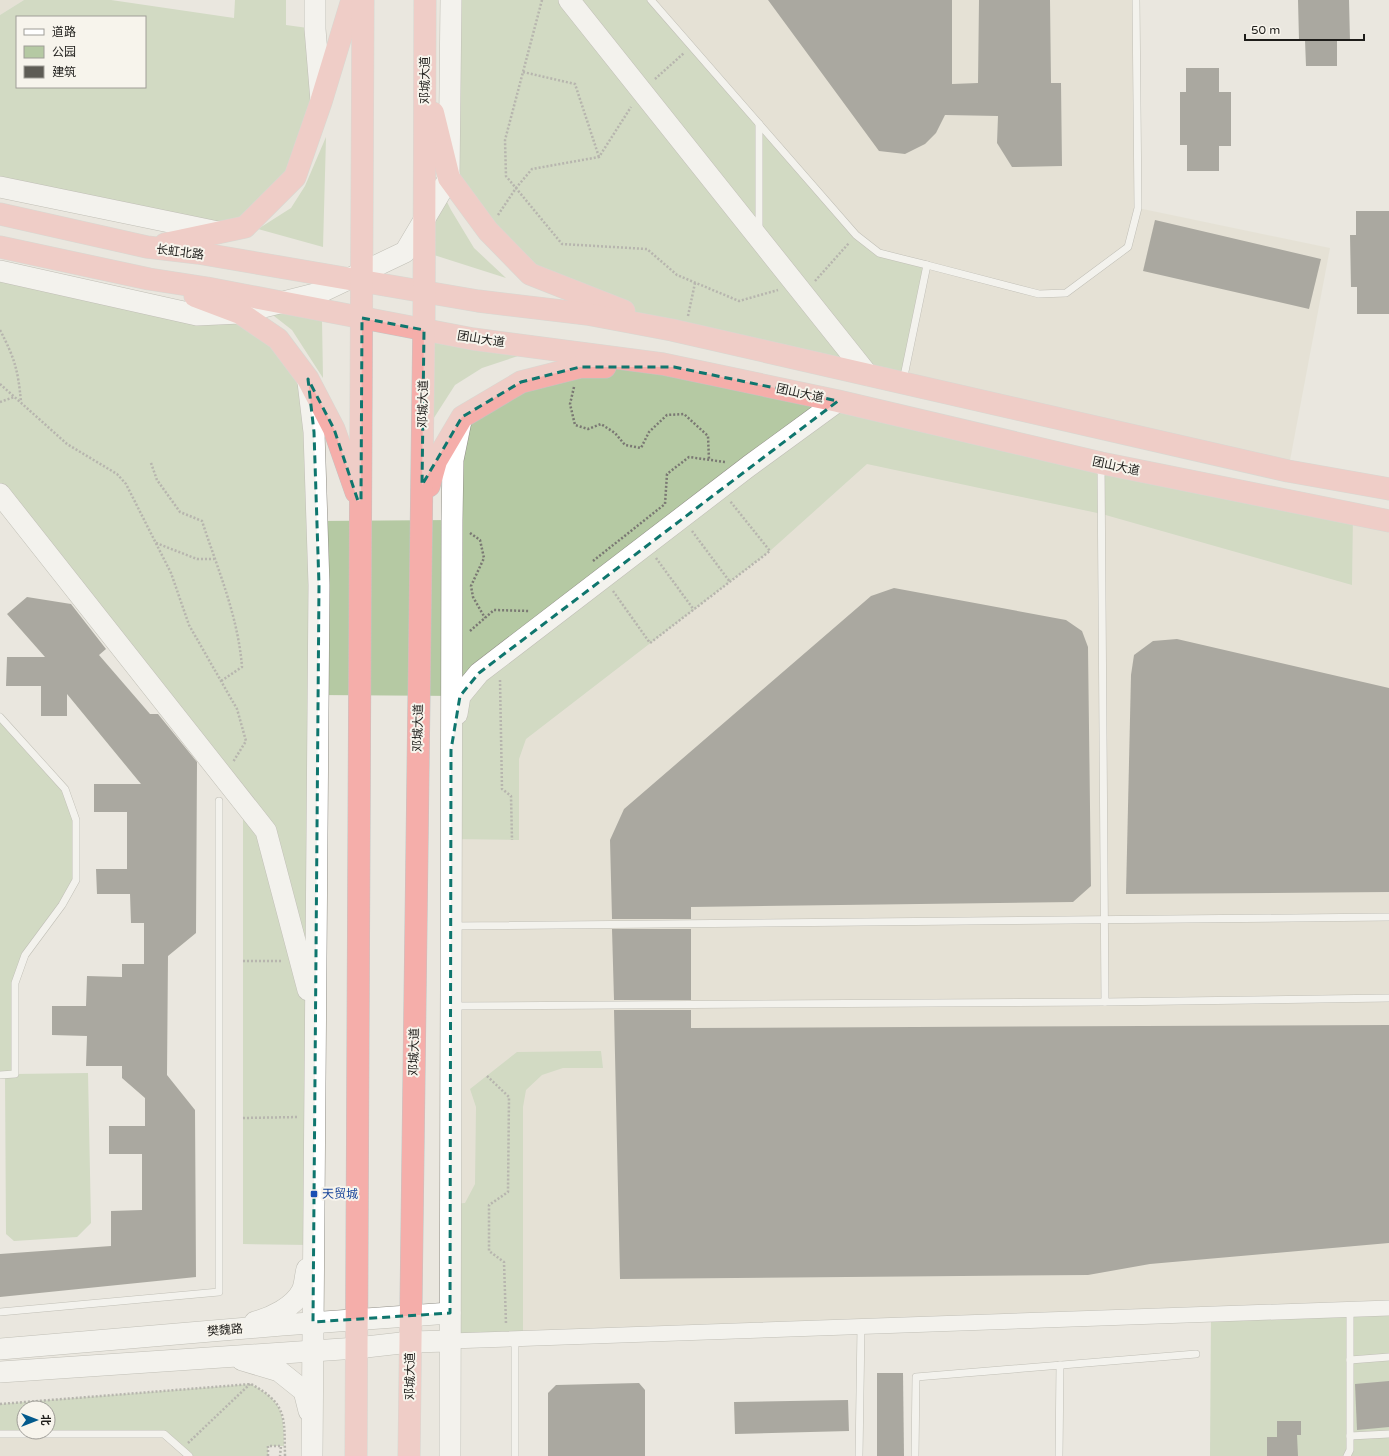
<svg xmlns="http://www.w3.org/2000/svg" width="1389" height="1456" viewBox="0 0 1389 1456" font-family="'Varela Round','Noto Sans SC',sans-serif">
  <rect width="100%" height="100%" fill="#eae7df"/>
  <g fill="#e0dacb">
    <path d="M0 0H24L0 15Z"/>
    <path d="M569 0H1136L1138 208 1330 248 1288 471 868 375Z"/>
    <path d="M838 401 1389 521V1308L450 1341 451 750Z"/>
    <path d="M0 1434H164L189 1456H0Z"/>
  </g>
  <g fill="#b5c9a3" fill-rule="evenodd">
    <path d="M24 0H111L234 18 235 0H286V25L315 29 321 102 295 177 245 227 0 187V15ZM17 17H145V87H17Z"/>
    <path d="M451 0H651L856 235 879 253 927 265 903 383 672 330 530 274 449 178Z"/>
    <path d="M326 137 323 247 258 229 291 208 305 186Z"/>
    <path d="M434 176 451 210 474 248 506 278 434 255Z"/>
    <path d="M0 271 240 313 308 379 317 521 452 520 462 417 580 367 663 364 1353 514 1352 585 1102 514 867 464 770 551 526 739 519 759V840L451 839 460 696 318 695 311 1245 243 1244V802L0 494Z"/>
    <path d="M260 305 322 321 323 378 292 330Z"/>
    <path d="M434 340 518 356 482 368 455 385 430 424Z"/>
    <path d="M0 717 65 789 76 820V880L25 955 15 983V1074L88 1073 91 1223 77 1237 14 1241 6 1234 5 1075H0Z"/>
    <path d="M601 1051 603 1068H563L542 1075 526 1090 523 1107V1338L450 1341V1204L465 1203 475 1184 476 1107 470 1089 517 1052Z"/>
    <path d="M1389 1308V1456H1210L1211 1314Z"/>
    <path d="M251 1384C282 1401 284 1412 284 1446H268V1456H189L164 1434H0V1404ZM24 1408H48V1432H24Z"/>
  </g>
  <g fill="#5e5c55">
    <path d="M768 0H952V84L978 83 979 0H1050L1051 83H1061L1062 166 1012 167 997 143 998 116 945 115 936 133 925 144 905 154 879 151Z"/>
    <path d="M1298 0H1349L1350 41H1337V66H1306L1305 40H1299Z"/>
    <path d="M1186 68H1219V92H1231V146H1219V171H1187V145H1180V92H1186Z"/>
    <path d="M1356 211H1389V314H1357V287H1351L1350 235H1356Z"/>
    <path d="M1155 220 1321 259 1309 309 1143 271Z"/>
    <path d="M894 588 1066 620 1082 631 1088 647 1091 886 1073 902 691 907V919H612L610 840 624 809 871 596Z"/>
    <path d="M27 597 71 604 106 649 99 655 150 714H158L197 762 196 933 168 956 167 1075 195 1110 196 1277 0 1297V1254L111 1246V1211L142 1210V1154H109V1126H145V1098L122 1078V1066H86L87 1036 52 1035V1006H86L87 976 122 977V964H144V923H131L130 894H97L96 869H127V812H94V784H141L67 694V716H41V686H6L7 657H45L7 614Z"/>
    <path d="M1177 639 1389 688V892L1126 894 1131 675 1134 655 1153 641Z"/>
    <path d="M612 929H691V1000H614Z"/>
    <path d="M614 1010H691V1028L1389 1025V1243L1150 1264 1088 1275 620 1279Z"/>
    <path d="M877 1373H903L904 1456H877Z"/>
    <path d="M1389 1381V1427L1357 1430 1355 1384Z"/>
    <path d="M639 1383 645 1390V1456H548V1393L556 1385Z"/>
    <path d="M848 1400 849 1431 735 1434 734 1402Z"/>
    <path d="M1277 1421H1301V1435H1297L1298 1456H1267V1437H1277Z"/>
  </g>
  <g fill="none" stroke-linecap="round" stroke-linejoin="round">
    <defs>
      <g id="lane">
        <path d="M651 0 856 235 879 253 927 265"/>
        <path d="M759 124V230"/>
        <path d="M903 381 927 265 1039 294 1066 293 1128 247 1138 208 1136 0"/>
        <path d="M1101 465 1105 1002"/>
        <path d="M0 717 65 789 76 820V880L62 905 25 955 15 983V1074L0 1075"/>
        <path d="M453 926 1389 917"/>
        <path d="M453 1006 1105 1002 1389 998"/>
        <path d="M0 1312 219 1292V801"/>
        <path d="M515 1339V1456"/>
        <path d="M1350 1360 1389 1357"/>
        <path d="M0 1434H164L189 1456"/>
        <path d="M1350 1436 1389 1434"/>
        <path d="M859 1456 861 1327"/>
        <path d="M915 1456 916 1377 1196 1354"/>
        <path d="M1059 1456 1060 1365"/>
        <path d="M1347 1456 1350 1450V1309"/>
      </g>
      <path id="street" d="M450 1341 1389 1308"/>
      <g id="secondary">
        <path d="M315 0V29L321 101"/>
        <path d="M569 0 868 375"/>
        <path d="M0 187 218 232"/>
        <path d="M0 271 197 315 240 313 319 293 405 252 449 178 451 0"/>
        <path d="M308 382 314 432 319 585 312 1456"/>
        <path d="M0 494 266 831 308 990"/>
        <path d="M457 714 460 696 479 673 749 466 838 401"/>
        <path d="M255 1322C271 1318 294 1307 302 1291 305 1285 305 1276 307 1269"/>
        <path d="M0 1349 282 1325 450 1313"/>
        <path d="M242 1360 279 1371 304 1391 309 1411"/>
        <path d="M0 1372 357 1348 410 1342 450 1341"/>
        <path d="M450 1456 452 520 453 460 461 421"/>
      </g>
      <g id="highway">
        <path d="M433 113 449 178 488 231 530 274 624 311"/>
        <path d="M0 214 147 247 198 253 478 301 587 314 672 330 1288 471 1389 489"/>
        <path d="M165 244 245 227 295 177 321 102 352 0"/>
        <path d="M0 247 149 279 207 288 473 339 663 364 838 401 1101 463 1389 521"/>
        <path d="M195 296 240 313 278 339 308 379 334 429 356 492"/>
        <path d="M429 486 436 461 462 417 521 382 580 367H605"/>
        <path d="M356 1456 363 0"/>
        <path d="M409 1456 424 316 425 0"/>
      </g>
    </defs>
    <use href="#lane" stroke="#908e86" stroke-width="8"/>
    <use href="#street" stroke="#908e86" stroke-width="16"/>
    <use href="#secondary" stroke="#908e86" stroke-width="22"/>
    <use href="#highway" stroke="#c4c4c3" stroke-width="23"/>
    <g stroke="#7a7873" stroke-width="2.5" stroke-dasharray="2 2" stroke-linecap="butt">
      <path d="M542 0 505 140 506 176 562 244 647 249 677 275 739 301 778 290"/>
      <path d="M523 72 575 84 599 157"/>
      <path d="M655 79 684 53"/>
      <path d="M498 215 516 188 532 169 599 157 631 107"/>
      <path d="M815 281 849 243"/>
      <path d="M688 316 695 283"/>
      <path d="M0 330C15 359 18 370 21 402"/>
      <path d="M0 384 67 444 117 474 126 484 171 573 189 625 237 709 246 741 233 762"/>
      <path d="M574 387 570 404 575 425 588 429 601 424 615 433 625 445 641 448 649 432 667 415 684 414 708 436 709 460"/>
      <path d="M0 402 14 397"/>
      <path d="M151 463 157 480 180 512 202 521C218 570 238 616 242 667L221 681"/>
      <path d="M692 531 730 582"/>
      <path d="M470 533 480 540 484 558 471 586 473 597 485 618"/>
      <path d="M156 543 197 559H214"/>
      <path d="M656 558 694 610"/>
      <path d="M593 561 665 504 667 474 689 457 725 462"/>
      <path d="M613 591 650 643 770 551 730 501"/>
      <path d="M470 631 494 610 529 611"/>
      <path d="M500 680 502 789 511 796 512 840"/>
      <path d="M243 961H282"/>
      <path d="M487 1076 509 1097 508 1192 489 1205V1251L504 1262 506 1324"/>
      <path d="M243 1118 298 1117"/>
      <path d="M0 1404 251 1384C288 1404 284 1418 285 1456"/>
      <path d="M188 1443 250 1384"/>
      <path d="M268 1456V1446H281L280 1456"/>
    </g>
    <use href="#lane" stroke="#fff" stroke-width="7"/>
    <use href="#street" stroke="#fff" stroke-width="15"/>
    <use href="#secondary" stroke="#fff" stroke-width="21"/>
    <use href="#highway" stroke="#f5aeaa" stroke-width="22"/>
  </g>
  <path d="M0 0H1389V1456H0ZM362 318 424 330 422 485 462 417 521 382 580 367H674L838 401 479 673 460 696 451 750 450 1313 313 1322 319 585 314 432 308 379 334 429 358 501 361 500Z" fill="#eae7df" fill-opacity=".55" fill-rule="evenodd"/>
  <path fill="none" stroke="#0f766e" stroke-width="3" stroke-dasharray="8 5" stroke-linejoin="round" d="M362 318 424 330 422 485 462 417 521 382 580 367H674L838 401 479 673 460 696 451 750 450 1313 313 1322 319 585 314 432 308 379 334 429 358 501 361 500Z"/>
  <rect fill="#1a4fb4" stroke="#f7f4ec" stroke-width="1.5" x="310" y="1190" width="8" height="8" rx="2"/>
  <g text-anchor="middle" stroke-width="4" stroke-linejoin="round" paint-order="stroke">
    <g font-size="12" fill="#1e1d1a" stroke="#f7f4ec">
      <text transform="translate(425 80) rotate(-90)" y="4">邓城大道</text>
      <text transform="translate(180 252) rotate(7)" y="4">长虹北路</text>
      <text transform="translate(481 339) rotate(9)" y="4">团山大道</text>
      <text transform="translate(800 393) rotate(12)" y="4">团山大道</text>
      <text transform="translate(423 404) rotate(-89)" y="4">邓城大道</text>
      <text transform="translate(1116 466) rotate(12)" y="4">团山大道</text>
      <text transform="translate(418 728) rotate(-89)" y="4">邓城大道</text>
      <text transform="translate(414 1052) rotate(-89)" y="4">邓城大道</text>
      <text transform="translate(225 1330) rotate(-5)" y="4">樊魏路</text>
      <text transform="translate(410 1376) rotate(-90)" y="4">邓城大道</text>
    </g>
    <g font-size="12" fill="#164399" stroke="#f7f4ec" text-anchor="start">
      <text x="322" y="1198">天贸城</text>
    </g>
  </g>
  <rect x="16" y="16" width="130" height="72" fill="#f7f4ec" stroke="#a09e98"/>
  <rect x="24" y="29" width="20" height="6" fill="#ffffff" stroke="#a09e98"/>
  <text x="52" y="36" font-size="12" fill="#1e1d1a">道路</text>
  <rect x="24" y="46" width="20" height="12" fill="#b5c9a3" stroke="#a09e98"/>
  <text x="52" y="56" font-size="12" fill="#1e1d1a">公园</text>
  <rect x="24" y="66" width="20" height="12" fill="#5e5c55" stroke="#a09e98"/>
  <text x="52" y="76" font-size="12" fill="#1e1d1a">建筑</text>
  <g transform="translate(36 1420) rotate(90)"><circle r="19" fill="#f7f4ec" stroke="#a09e98"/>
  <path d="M0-3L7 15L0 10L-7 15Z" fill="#035a8c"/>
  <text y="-6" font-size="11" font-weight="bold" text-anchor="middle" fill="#1e1d1a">北</text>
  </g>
  <path d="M1245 34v6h119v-6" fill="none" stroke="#1e1d1a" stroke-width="2"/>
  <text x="1251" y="34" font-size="12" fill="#1e1d1a" stroke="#f7f4ec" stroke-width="3" paint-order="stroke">50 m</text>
</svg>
